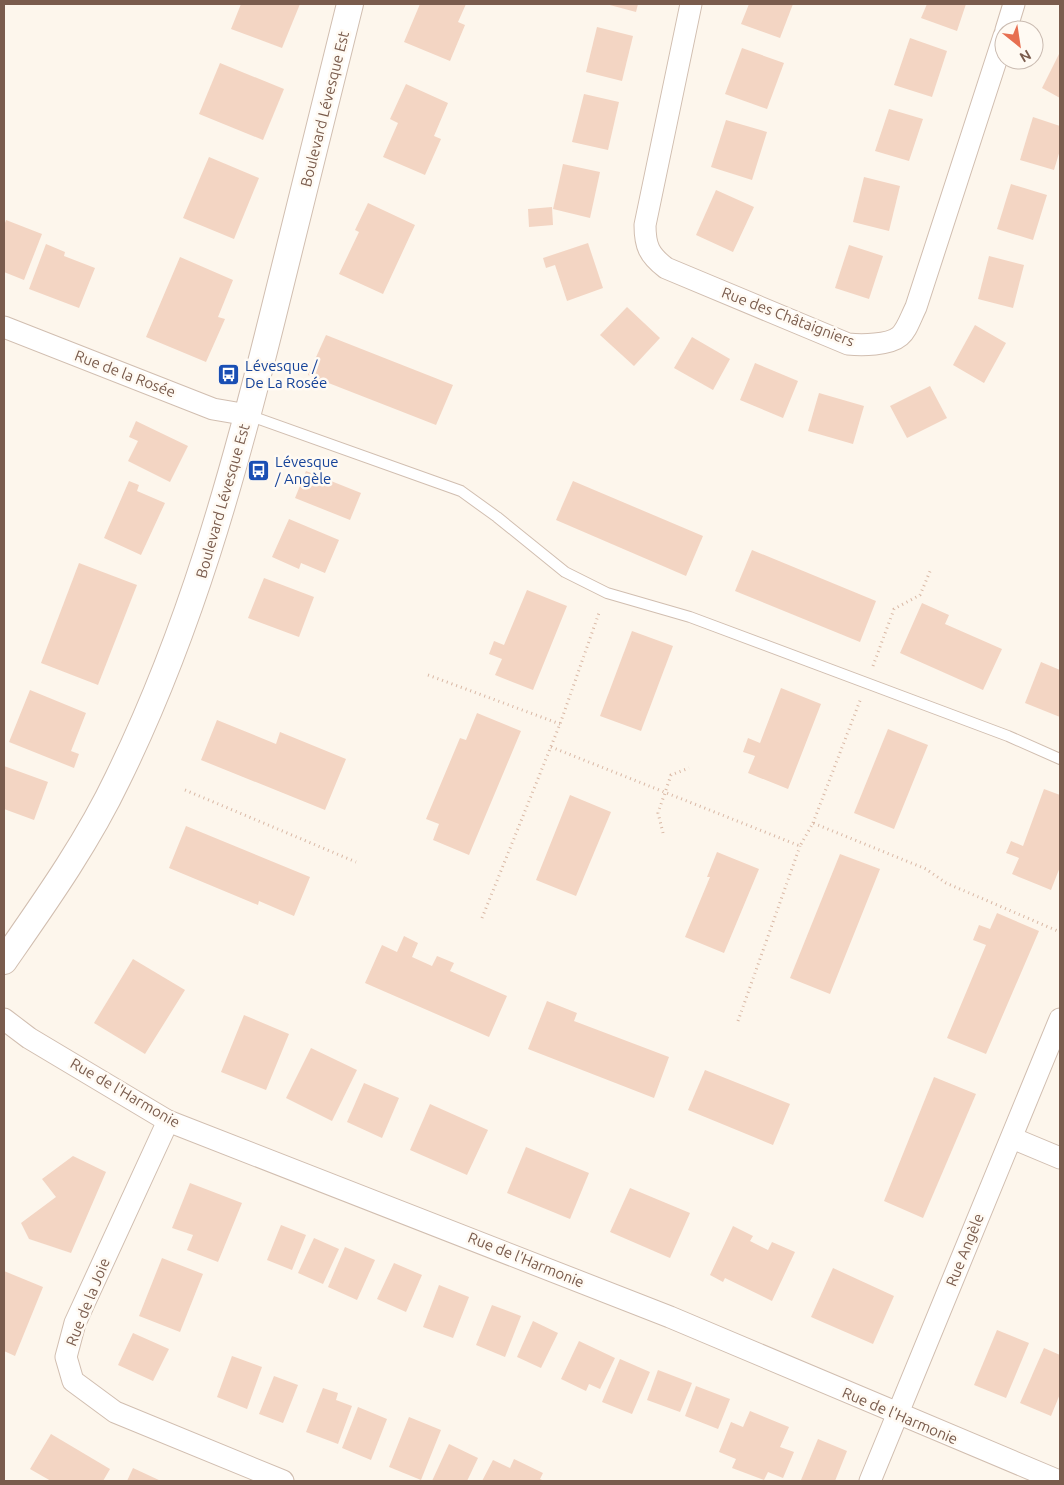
<svg xmlns="http://www.w3.org/2000/svg" width="1064" height="1485" viewBox="0 0 1064 1485" font-family="Ubuntu,sans-serif">
  <rect width="100%" height="100%" fill="#fdf6ec"/>
  <g fill="#f3d5c3">
    <path d="M241 4H300L282 48 231 29Z"/>
    <path d="M420 4H466L458 22 465 25 450 61 404 42Z"/>
    <path d="M606 4H638L636 12Z"/>
    <path d="M749 4H793L780 38 741 24Z"/>
    <path d="M927 4H966L957 31 921 18Z"/>
    <path d="M597 27 633 36 622 81 586 72Z"/>
    <path d="M910 38 947 51 932 97 894 85Z"/>
    <path d="M742 48 784 63 767 109 725 94Z"/>
    <path d="M1060 52V98L1042 88Z"/>
    <path d="M220 63 284 89 263 140 199 114Z"/>
    <path d="M406 84 448 103 434 136 441 139 425 175 383 157 398 123 390 119Z"/>
    <path d="M584 94 619 102 608 150 572 142Z"/>
    <path d="M889 109 923 119 909 161 875 151Z"/>
    <path d="M1033 117 1060 126V150L1054 170 1020 160Z"/>
    <path d="M726 120 767 132 752 180 711 167Z"/>
    <path d="M209 157 259 178 234 239 183 218Z"/>
    <path d="M563 164 600 172 590 218 553 209Z"/>
    <path d="M864 177 900 186 889 231 853 222Z"/>
    <path d="M1011 184 1047 195 1033 240 997 229Z"/>
    <path d="M716 190 754 207 733 252 696 235Z"/>
    <path d="M368 203 415 225 383 294 339 274 359 232 355 230Z"/>
    <path d="M552 207 553 225 529 227 528 209Z"/>
    <path d="M6 220 42 234 24 280 4 272V226Z"/>
    <path d="M588 243 603 288 567 301 555 265 546 268 543 258Z"/>
    <path d="M46 244 65 252 64 256 95 268 79 308 29 289Z"/>
    <path d="M849 245 883 256 869 299 835 288Z"/>
    <path d="M989 256 1024 265 1013 308 978 299Z"/>
    <path d="M180 257 233 280 218 317 225 319 206 362 146 337Z"/>
    <path d="M627 307 660 338 634 366 600 335Z"/>
    <path d="M975 325 1006 343 984 383 953 365Z"/>
    <path d="M326 335 453 385 436 425 308 375Z"/>
    <path d="M692 337 730 359 713 390 674 368Z"/>
    <path d="M755 363 798 381 783 418 740 400Z"/>
    <path d="M930 386 947 418 907 438 890 406Z"/>
    <path d="M819 393 864 406 853 444 808 431Z"/>
    <path d="M136 421 188 446 170 482 128 461 138 441 129 437Z"/>
    <path d="M306 471 361 493 350 520 295 498Z"/>
    <path d="M129 481 139 485 137 491 165 503 141 555 104 538Z"/>
    <path d="M573 481 703 536 686 576 556 520Z"/>
    <path d="M289 519 339 540 325 573 301 563 299 569 272 557Z"/>
    <path d="M752 550 876 601 860 642 735 591Z"/>
    <path d="M79 563 137 585 98 685 41 663Z"/>
    <path d="M264 578 314 597 299 637 248 618Z"/>
    <path d="M527 590 567 606 533 690 495 675 502 659 489 654 494 641 504 645Z"/>
    <path d="M922 603 949 615 945 624 1002 649 983 690 900 653Z"/>
    <path d="M632 631 673 646 641 731 600 716Z"/>
    <path d="M1041 662 1060 670V717L1025 703Z"/>
    <path d="M781 688 821 704 788 789 748 773 755 756 743 752 748 738 760 743Z"/>
    <path d="M30 690 86 713 71 751 79 754 74 768 9 742Z"/>
    <path d="M477 713 521 731 469 855 433 840 439 824 426 819 460 738 466 740Z"/>
    <path d="M217 720 276 744 280 732 346 759 325 810 201 760Z"/>
    <path d="M888 729 928 745 894 829 854 813Z"/>
    <path d="M4 766 48 782 34 820 4 809Z"/>
    <path d="M1044 789 1060 795V867L1051 890 1012 874 1019 858 1006 853 1011 841 1023 846Z"/>
    <path d="M570 795 611 812 576 896 536 880Z"/>
    <path d="M186 826 310 877 294 916 259 901 258 905 169 868Z"/>
    <path d="M717 852 759 869 724 953 685 937 710 877H707Z"/>
    <path d="M840 854 880 869 830 994 790 978Z"/>
    <path d="M997 913 1039 931 986 1054 947 1038 986 945 973 940 979 925 990 929Z"/>
    <path d="M404 936 418 943 412 957 432 966 437 956 454 963 450 971 507 996 489 1037 365 983 382 945 397 952Z"/>
    <path d="M133 959 185 990 145 1054 94 1023Z"/>
    <path d="M547 1001 577 1013 574 1021 669 1057 654 1098 528 1049Z"/>
    <path d="M244 1015 289 1034 266 1090 221 1072Z"/>
    <path d="M311 1048 357 1070 332 1121 286 1098Z"/>
    <path d="M705 1070 790 1104 773 1145 688 1110Z"/>
    <path d="M934 1077 976 1094 923 1218 884 1201Z"/>
    <path d="M364 1083 399 1098 382 1138 347 1122Z"/>
    <path d="M430 1104 488 1130 467 1175 410 1150Z"/>
    <path d="M526 1147 589 1173 570 1219 507 1193Z"/>
    <path d="M73 1156 106 1172 71 1253 29 1239 21 1223 56 1197 42 1179Z"/>
    <path d="M190 1183 242 1203 218 1262 187 1250 193 1235 172 1228Z"/>
    <path d="M630 1188 690 1213 670 1258 610 1232Z"/>
    <path d="M281 1225 306 1235 292 1270 267 1260Z"/>
    <path d="M733 1226 753 1236 750 1241 768 1250 772 1242 795 1252 772 1301 725 1278 723 1282 710 1275Z"/>
    <path d="M314 1238 339 1249 323 1284 298 1273Z"/>
    <path d="M345 1247 375 1260 357 1300 328 1287Z"/>
    <path d="M162 1258 203 1274 180 1332 139 1316Z"/>
    <path d="M394 1263 422 1275 406 1312 377 1299Z"/>
    <path d="M833 1268 894 1296 873 1344 811 1317Z"/>
    <path d="M4 1271 43 1287 15 1356 4 1351Z"/>
    <path d="M439 1285 469 1297 453 1338 423 1327Z"/>
    <path d="M492 1305 521 1316 505 1357 476 1345Z"/>
    <path d="M533 1321 558 1333 541 1368 517 1357Z"/>
    <path d="M997 1330 1029 1343 1006 1398 974 1385Z"/>
    <path d="M133 1333 169 1349 153 1381 118 1365Z"/>
    <path d="M579 1341 615 1358 600 1389 589 1384 586 1391 561 1379Z"/>
    <path d="M1044 1348 1060 1355V1394L1051 1416 1020 1403Z"/>
    <path d="M232 1356 262 1367 247 1409 217 1397Z"/>
    <path d="M620 1359 650 1372 632 1414 602 1402Z"/>
    <path d="M658 1370 692 1383 680 1412 647 1400Z"/>
    <path d="M274 1376 298 1385 283 1423 259 1414Z"/>
    <path d="M696 1386 730 1399 718 1429 685 1416Z"/>
    <path d="M323 1388 338 1393 336 1400 352 1406 338 1444 306 1432Z"/>
    <path d="M358 1407 387 1419 371 1460 342 1448Z"/>
    <path d="M750 1411 789 1427 780 1447 794 1452 783 1478 768 1472 764 1480 732 1468 736 1459 719 1452 731 1422 743 1427Z"/>
    <path d="M409 1417 441 1430 421 1480 389 1467Z"/>
    <path d="M51 1434 110 1469 103 1481H51L30 1469Z"/>
    <path d="M818 1439 847 1451 835 1481 801 1480Z"/>
    <path d="M449 1444 478 1458 467 1481H432Z"/>
    <path d="M514 1459 543 1473 540 1479 544 1481H482L493 1460 510 1468Z"/>
    <path d="M133 1468 161 1481H127Z"/>
  </g>
  <g fill="none" stroke-linecap="round" stroke-linejoin="round">
    <defs>
      <path id="service" d="M248 415 461 491 497 517 565 572 607 593 690 617 1008 736 1060 759"/>
      <g id="minor">
        <path d="M691 4 645 225C645 246 649 255 666 268L848 344C858 345 865 345 875 344 905 341 904 332 916 307L1004 36"/>
        <path d="M1006 30 1014 4"/>
        <path d="M4 327 213 409 248 415"/>
        <path d="M4 1019 29 1038 168 1121 670 1317 1059 1481"/>
        <path d="M168 1121 75 1323 66 1357 73 1381 115 1412 283 1481"/>
        <path d="M1012 1138 1060 1158"/>
        <path d="M870 1481 1060 1019"/>
      </g>
      <path id="tertiary" d="M4 961C45 902 87 843 118 778 190 631 233 476 272 319 299 214 325 109 350 4"/>
    </defs>
    <use href="#service" stroke="#d1beb0" stroke-width="12"/>
    <use href="#minor" stroke="#d1beb0" stroke-width="23"/>
    <use href="#tertiary" stroke="#d1beb0" stroke-width="28"/>
    <g stroke="#d9b8a5" stroke-width="3" stroke-dasharray="1 4" stroke-linecap="butt">
      <path d="M873 666 894 609 920 595 931 569"/>
      <path d="M428 675 560 724"/>
      <path d="M551 747 800 846 813 823 926 869 946 883 1060 932"/>
      <path d="M185 790 356 862"/>
      <path d="M813 823 861 698"/>
      <path d="M663 833 658 813 671 775 689 768"/>
      <path d="M482 918 560 724 600 610"/>
      <path d="M738 1021 800 846"/>
    </g>
    <use href="#service" stroke="#fff" stroke-width="10"/>
    <use href="#minor" stroke="#fff" stroke-width="21"/>
    <use href="#tertiary" stroke="#fff" stroke-width="26"/>
  </g>
  <defs>
    <symbol id="bus-square" viewBox="-11 -11 22 22"><rect x="-9" y="-9" width="18" height="18" rx="4" fill="#1a4fb4" stroke="#fffaf3"/><path d="M-5-6H5V4H4V6H2V4H-2V6H-4V4H-5ZM-3.5-4V0h7V-4ZM-3.5 1.2v1.5H-2V1.2ZM2 1.2v1.5H3.5V1.2Z" fill="#fff"/></symbol>
  </defs>
  <g fill-rule="evenodd">
    <use href="#bus-square" x="216" y="362" width="25" height="25"/>
    <use href="#bus-square" x="246" y="458" width="25" height="25"/>
  </g>
  <g text-anchor="middle" stroke-width="5" stroke-linejoin="round" paint-order="stroke">
    <g font-size="15" fill="#7a5c4d" stroke="#fffaf3">
      <text transform="translate(325 109) rotate(-76)" y="5">Boulevard Lévesque Est</text>
      <text transform="translate(788 317) rotate(21)" y="5">Rue des Châtaigniers</text>
      <text transform="translate(125 374) rotate(21)" y="5">Rue de la Rosée</text>
      <text transform="translate(223 501) rotate(-74)" y="5">Boulevard Lévesque Est</text>
      <text transform="translate(125 1093) rotate(30)" y="5">Rue de l'Harmonie</text>
      <text transform="translate(965 1250) rotate(-68)" y="5">Rue Angèle</text>
      <text transform="translate(526 1260) rotate(22)" y="5">Rue de l'Harmonie</text>
      <text transform="translate(88 1302) rotate(-68)" y="5">Rue de la Joie</text>
      <text transform="translate(900 1416) rotate(23)" y="5">Rue de l'Harmonie</text>
    </g>
    <g font-size="15" fill="#164399" stroke="#fffaf3" text-anchor="start">
      <text x="245" y="371">Lévesque /<tspan x="245" dy="17">De La Rosée</tspan></text>
      <text x="275" y="467">Lévesque<tspan x="275" dy="17">/ Angèle</tspan></text>
    </g>
  </g>
  <rect width="1064" height="1485" fill="none" stroke="#7a5c4d" stroke-width="10"/>
  <g transform="translate(1019 45) rotate(150)"><circle r="24" fill="#fffaf3" stroke="#cabbb1"/>
  <path d="M0-4L9 19L0 12L-9 19Z" fill="#e76f51"/>
  <text y="-8" font-size="14" font-weight="bold" text-anchor="middle" fill="#7a5c4d">N</text>
  </g>
</svg>
